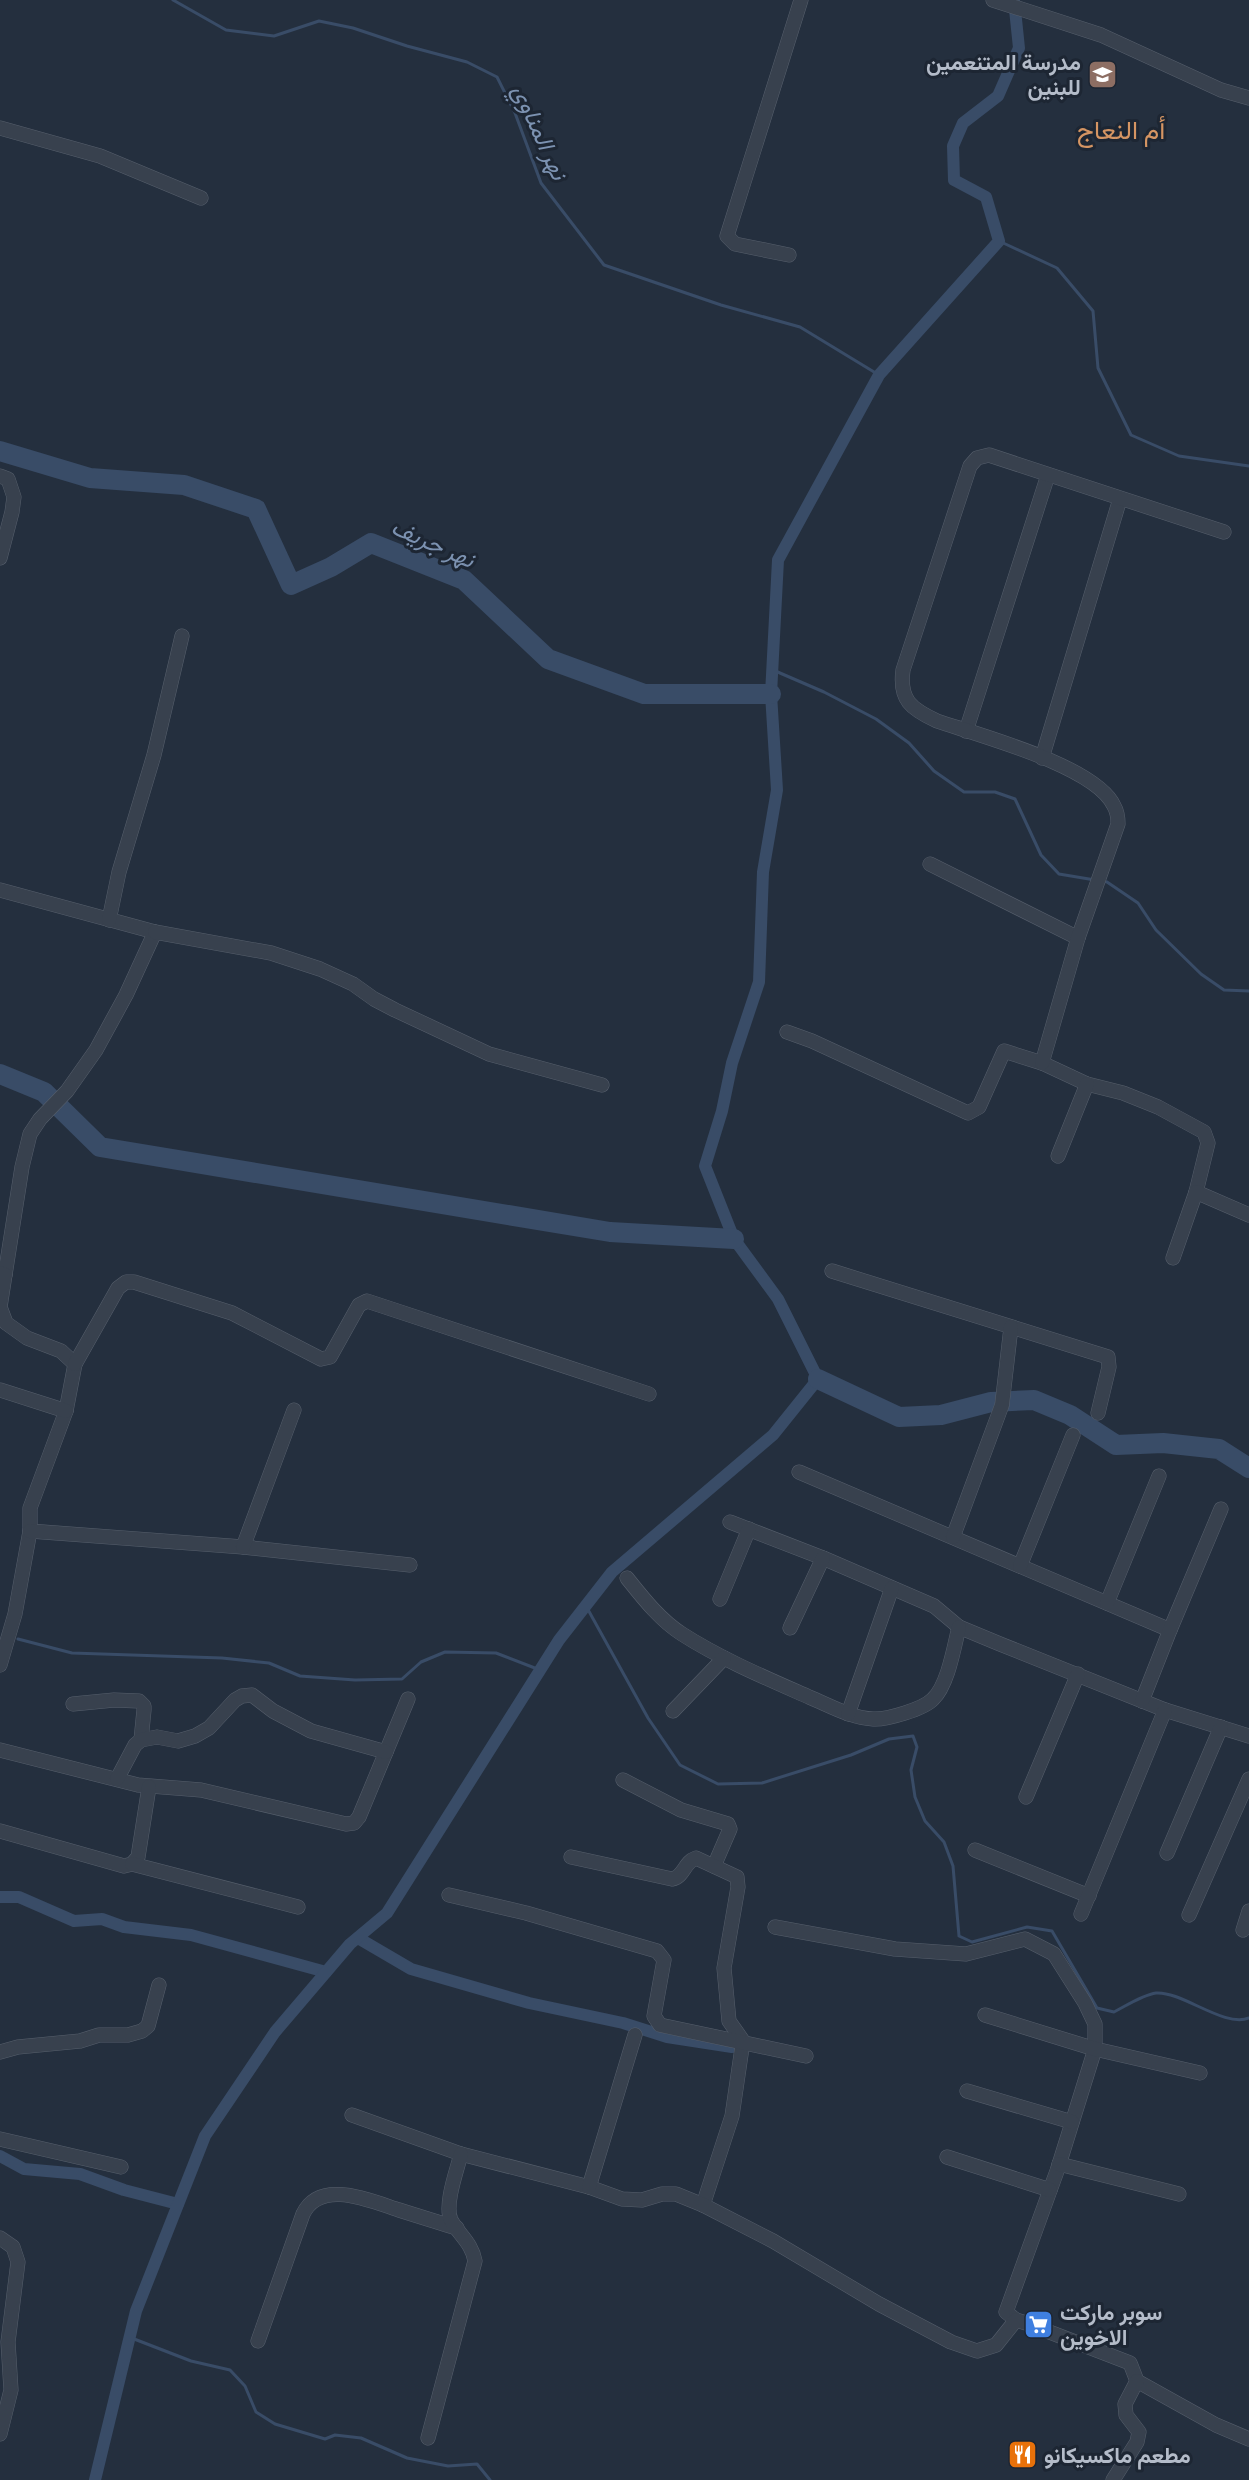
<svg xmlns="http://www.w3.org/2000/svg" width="1249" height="2480" viewBox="0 0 1249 2480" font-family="Cabin,Vazirmatn,sans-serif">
  <rect width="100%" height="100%" fill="#242f3e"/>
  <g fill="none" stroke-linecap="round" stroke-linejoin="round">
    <g stroke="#394c67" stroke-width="3">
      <path d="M173 0 226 30 274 36 319 21 353 28 407 46 467 62 497 77 515 113 541 183 604 265 721 305 800 327 879 375"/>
      <path d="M999 241 1057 268 1093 311 1098 368 1131 435 1179 456 1249 466"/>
      <path d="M773 670 824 692 876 719 909 743 934 771 964 792H995L1015 799 1041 855 1059 874 1095 880"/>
      <path d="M1102 881 1107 882 1138 903 1156 930 1201 974 1224 990 1249 991"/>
      <path d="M586 1606 648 1718 680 1765 718 1784 762 1783 851 1755 889 1739 913 1736 917 1747 911 1770 915 1797 925 1821 944 1842 953 1866 959 1936 972 1942 1027 1927 1052 1931 1097 2008 1114 2012C1126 2006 1142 1995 1156 1993 1182 1991 1224 2028 1249 2018"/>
      <path d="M18 1639 72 1653 222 1658 269 1663 300 1676 355 1680 402 1679 421 1662 445 1652 496 1653 540 1670"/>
      <path d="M129 2337 191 2361 230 2370 245 2386 256 2412 275 2424 325 2439 335 2435 361 2438 407 2458 448 2466 477 2464 490 2480"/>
    </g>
    <g stroke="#394c67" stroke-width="12">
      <path d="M0 1897H19L74 1921 102 1919 124 1927 191 1935 326 1972"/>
      <path d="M358 1938 411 1969 529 2003 623 2023 667 2037 732 2047"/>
      <path d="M0 2156 24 2169 80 2174 124 2190 178 2204"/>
      <path d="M95 2480 136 2311 205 2136 275 2032 350 1944 387 1913 559 1640 612 1572 773 1435 818 1379 778 1299 734 1239 705 1166 722 1111 732 1063 759 982 763 872 777 790 771 694 778 560 879 375 999 241 986 197 954 180 953 146 963 123 998 96 1019 48 1014 0"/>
    </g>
    <g stroke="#394c67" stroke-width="20">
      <path d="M0 451 90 478 184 485 256 509 291 585 331 567 371 543 464 580 548 659 644 694H771"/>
      <path d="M0 1074 44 1092 100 1147 610 1232 734 1239"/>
      <path d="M818 1379 899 1417 941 1415 991 1402 1034 1400 1070 1415 1116 1445 1163 1443 1219 1449 1249 1468"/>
    </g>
    <defs>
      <g id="street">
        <path d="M993 0 1101 35 1221 90 1249 98"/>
        <path d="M0 128 100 156 201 198"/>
        <path d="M789 255 735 244 727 236 801 0"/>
        <path d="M0 476 8 479 14 497 12 512 0 558"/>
        <path d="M966 731 1048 475"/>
        <path d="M1042 758 1120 499"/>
        <path d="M930 864 1078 938"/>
        <path d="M0 890 155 932 126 995 96 1050 67 1091 40 1119 30 1134 22 1167 5 1275"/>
        <path d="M109 920 119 872 154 755 182 636"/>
        <path d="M155 932 271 953 320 969 353 984 374 999 395 1010 489 1054 602 1085"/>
        <path d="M787 1032 812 1041 968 1113 979 1107 1004 1051 1042 1063 1087 1084 1123 1093 1158 1107 1204 1132 1208 1143 1196 1192"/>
        <path d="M1042 1063 1078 938 1118 824C1118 818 1117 811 1114 806 1096 766 978 735 937 721 911 709 899 700 903 670L970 466 977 458 989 455 1224 532"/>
        <path d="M1058 1156 1087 1084"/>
        <path d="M1173 1258 1196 1192 1249 1215"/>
        <path d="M832 1271 1108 1357 1109 1367 1098 1413"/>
        <path d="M0 1273 5 1275 0 1307 6 1323 27 1338 61 1351 75 1364 66 1411 30 1508V1531L15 1614 0 1665"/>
        <path d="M75 1364 118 1288 126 1282H134L232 1313 321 1359 330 1357 359 1305 367 1301 649 1394"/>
        <path d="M0 1390 66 1411"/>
        <path d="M799 1472 1170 1630"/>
        <path d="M730 1522 823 1558 934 1606 959 1627 1000 1644 1165 1710 1249 1736"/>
        <path d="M30 1531 243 1547 410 1565"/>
        <path d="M953 1537 1002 1405 1011 1327"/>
        <path d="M243 1547 294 1410"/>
        <path d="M1020 1566 1073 1435"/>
        <path d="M627 1578C643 1598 660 1620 682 1634 721 1659 766 1678 809 1697 829 1705 851 1718 873 1719 886 1720 924 1709 933 1699 948 1685 954 1647 959 1627"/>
        <path d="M720 1599 749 1529"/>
        <path d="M1107 1603 1159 1476"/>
        <path d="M790 1628 823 1558"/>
        <path d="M1142 1701 1170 1630 1221 1509"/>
        <path d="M73 1704 114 1700 139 1701 144 1706V1710L141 1740"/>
        <path d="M673 1711 724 1658"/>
        <path d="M848 1714 892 1588"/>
        <path d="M0 1750 138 1785 201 1790 346 1824 354 1823 359 1817 408 1699"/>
        <path d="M117 1779 135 1745 141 1740 157 1737 178 1741 195 1736 209 1728 235 1700 242 1696 252 1695 273 1711 311 1731 386 1752"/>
        <path d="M623 1780 681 1810 728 1824 730 1829 714 1866"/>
        <path d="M1026 1797 1078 1674"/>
        <path d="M0 1831 124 1866 132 1864 138 1857 149 1787"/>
        <path d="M975 1850 1089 1896"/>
        <path d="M1167 1853 1221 1727"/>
        <path d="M571 1857 672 1879C684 1877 684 1862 696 1858L737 1877 738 1887 724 1968 729 2021 743 2041 732 2116 703 2205"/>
        <path d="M132 1864 298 1907"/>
        <path d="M449 1895 526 1913 657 1951 664 1960 654 2016 660 2025 806 2056"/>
        <path d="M1081 1914 1165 1710"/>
        <path d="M1189 1915 1249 1779"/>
        <path d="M775 1927 895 1949 966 1954 1025 1939 1054 1954 1085 2003 1095 2024V2049L1057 2171 1006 2312 1016 2320"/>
        <path d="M1243 1930 1249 1911"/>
        <path d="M985 2015 1095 2049 1200 2073"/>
        <path d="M0 2052 18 2047 80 2041 99 2035H128L142 2031 148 2026 159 1985"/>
        <path d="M967 2091 1072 2122"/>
        <path d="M352 2115 461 2154 589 2187 622 2199 642 2200 662 2194H676L703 2205 773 2241 879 2304 951 2342 977 2351 996 2345 1016 2320 1026 2323 1130 2363 1137 2381 1216 2425 1249 2439"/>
        <path d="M0 2139 121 2167"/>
        <path d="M947 2157 1050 2190"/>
        <path d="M1059 2164 1179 2194"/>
        <path d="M589 2187 635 2035"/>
        <path d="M0 2238 13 2247 18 2262 8 2342 11 2390 0 2434"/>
        <path d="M258 2341 303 2214C320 2178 371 2201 399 2210 418 2216 437 2222 457 2228"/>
        <path d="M428 2438 475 2261C472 2243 459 2235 451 2220 444 2205 457 2170 461 2154"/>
        <path d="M1113 2480 1137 2442 1139 2432 1126 2415 1125 2404 1137 2381"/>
      </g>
    </defs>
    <use href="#street" stroke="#565f6c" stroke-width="15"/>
    <use href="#street" stroke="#38414e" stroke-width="14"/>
  </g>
  <defs>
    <symbol id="school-square" viewBox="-11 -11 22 22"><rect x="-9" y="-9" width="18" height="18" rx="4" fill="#8d6e63" stroke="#1d2633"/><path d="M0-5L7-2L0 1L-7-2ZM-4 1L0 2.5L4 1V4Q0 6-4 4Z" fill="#fff"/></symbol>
    <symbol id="supermarket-square" viewBox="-11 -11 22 22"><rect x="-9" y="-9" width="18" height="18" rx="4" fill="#3f7fe0" stroke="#1d2633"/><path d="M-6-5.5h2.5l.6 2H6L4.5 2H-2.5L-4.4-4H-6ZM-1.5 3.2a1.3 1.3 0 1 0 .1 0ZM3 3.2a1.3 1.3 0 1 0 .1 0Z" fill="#fff"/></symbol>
    <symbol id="restaurant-square" viewBox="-11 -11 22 22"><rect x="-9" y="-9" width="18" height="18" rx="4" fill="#e8710a" stroke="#1d2633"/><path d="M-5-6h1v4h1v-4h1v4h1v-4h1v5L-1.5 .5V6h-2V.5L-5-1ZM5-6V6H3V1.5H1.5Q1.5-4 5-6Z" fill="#fff"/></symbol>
  </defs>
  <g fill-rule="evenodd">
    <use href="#school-square" x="1086" y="58" width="33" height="33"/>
    <use href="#supermarket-square" x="1022" y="2308" width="33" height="33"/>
    <use href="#restaurant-square" x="1006" y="2438" width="33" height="33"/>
  </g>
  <g text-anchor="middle" stroke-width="6" stroke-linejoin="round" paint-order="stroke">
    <g font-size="22" font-weight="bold" fill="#b4bcc9" stroke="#1d2633" text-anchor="start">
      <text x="1081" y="70" text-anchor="end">مدرسة المتنعمين<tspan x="1081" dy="25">للبنين</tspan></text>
      <text x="1060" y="2320">سوبر ماركت<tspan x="1060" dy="25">الاخوين</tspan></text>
      <text x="1044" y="2463">مطعم ماكسيكانو</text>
    </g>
    <g font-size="24" font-style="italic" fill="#7c92b1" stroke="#1d2633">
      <text transform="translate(540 132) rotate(66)" y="8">نهر المناوي</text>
      <text transform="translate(433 543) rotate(24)" y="8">نهر جريف</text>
    </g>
    <g font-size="26" fill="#d59563" stroke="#1d2633">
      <text x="1121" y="139">أم النعاج</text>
    </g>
  </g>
</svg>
